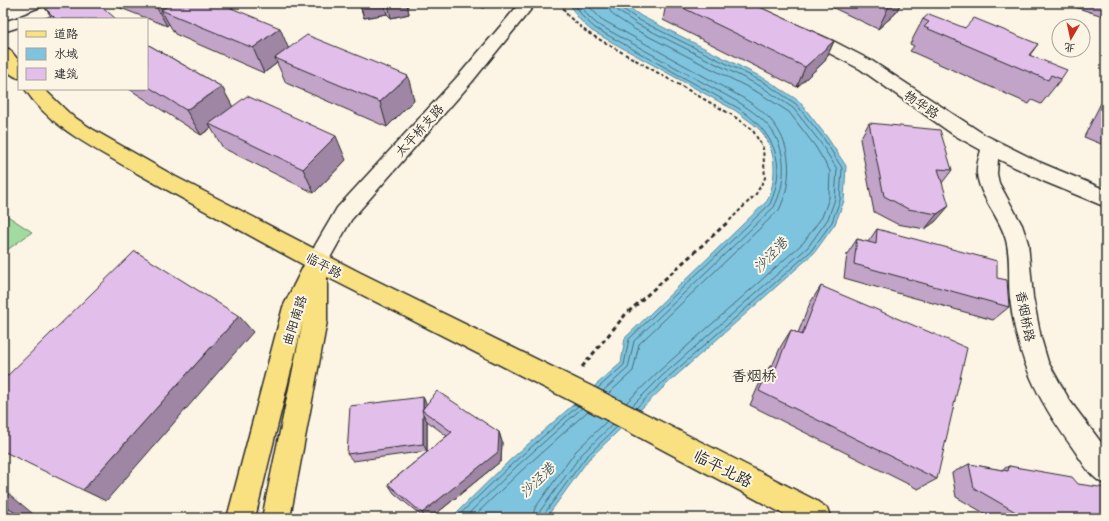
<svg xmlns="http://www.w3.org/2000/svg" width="1109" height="521" viewBox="0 0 1109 521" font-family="Kalam,'LXGW WenKai TC',sans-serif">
  <rect width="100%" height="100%" fill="#fcf5e5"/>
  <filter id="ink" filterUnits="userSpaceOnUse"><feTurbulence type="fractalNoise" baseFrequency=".025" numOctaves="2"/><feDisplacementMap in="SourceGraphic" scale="8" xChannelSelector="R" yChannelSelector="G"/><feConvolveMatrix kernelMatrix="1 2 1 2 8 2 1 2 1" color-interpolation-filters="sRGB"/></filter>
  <g filter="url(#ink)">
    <path fill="#a2dba0" stroke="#668366" d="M3 213 32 232 3 253Z"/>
    <path fill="#7ec4de" stroke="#5d8796" d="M570 3H623L641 16 767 80 799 101 827 137 846 166 844 201 835 224 814 253 668 383 588 460 546 518H451L510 460 621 363 625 338 767 201C776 181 777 158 766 138 760 127 746 119 736 111L592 31C582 23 574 15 570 3Z"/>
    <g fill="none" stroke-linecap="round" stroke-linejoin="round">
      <g stroke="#4c6873" stroke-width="1">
        <path d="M574 3 583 17 595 28 738 108C774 132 788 163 770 204L629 339 624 365 598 388"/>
        <path d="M579 3 589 17 597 24 740 103C752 111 765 120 773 132 787 154 786 184 774 207L634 341 628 368 603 391"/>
        <path d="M586 3 601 19 743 98C754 105 766 113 774 124 793 148 792 184 779 210L639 344 633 371 608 394"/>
        <path d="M609 3V9L613 15 634 29 759 93 789 112 815 146 830 171 829 198 822 217 803 243 658 372 626 403"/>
        <path d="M615 3 618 11 637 24 762 87 793 108 820 142 837 169 835 199 828 219 808 247 662 376 632 406"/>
        <path d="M620 3 621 8 639 20 765 83 796 104 824 139 842 168 840 200 832 222 811 251 665 380 636 408"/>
        <path d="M456 518 513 463 578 406"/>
        <path d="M464 518 517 466 582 408"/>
        <path d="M472 518 521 471 588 411"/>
        <path d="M532 518 535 508 576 451 607 421"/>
        <path d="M538 518 540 511 581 455 613 424"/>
        <path d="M543 518 544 514 585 458 617 427"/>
      </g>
      <defs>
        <g id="minor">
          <path d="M55 3H77L75 6 41 19H19V27L3 32V22L20 17 21 16Z"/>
          <path d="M520 3H536L471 83 351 220 325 267 317 270 309 267 306 261 337 208 459 75Z"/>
          <path d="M804 28 833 41 872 61 985 135 1039 162 1106 190V207L1043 181 998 159 997 174 999 183 1022 225 1028 243 1033 297 1041 338 1048 362 1070 401 1106 449V485C1090 478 1082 461 1072 447 1037 399 1017 358 1010 298 1008 279 1011 259 1006 240 1000 217 980 198 977 174 976 166 979 158 981 150L954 135 860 69 798 37 796 33 798 29Z"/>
        </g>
        <g id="major">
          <path d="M3 48 9 49 19 61V78C4 74 3 61 3 48Z"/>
          <path d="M25 89H44L71 115 92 129 176 177 361 273 589 385 815 500 827 508 831 518H791L571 401 327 277V321L290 518H262L303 321 255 518H227L283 307 304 265C247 234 190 203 133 171 95 148 50 128 25 89Z"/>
        </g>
      </defs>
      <use href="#minor" stroke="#2b2b2b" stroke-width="3"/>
      <use href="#major" stroke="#2b2b2b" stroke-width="3"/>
      <path stroke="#2b2b2b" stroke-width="2" stroke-dasharray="3.5 2.5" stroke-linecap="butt" d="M560 3 568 16 588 33 732 115 752 129 763 148 765 178 756 194 728 222"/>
      <path stroke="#2b2b2b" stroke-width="3" stroke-dasharray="4.5 3.5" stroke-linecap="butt" d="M582 367 625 315 729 221"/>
      <use href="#minor" fill="#fcf5e5" fill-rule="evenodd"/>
      <use href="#major" fill="#f9e181" fill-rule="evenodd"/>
    </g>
    <g fill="#c2a4c9" stroke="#2b2b2b">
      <path d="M116 3H219L288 48 414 100 387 127 286 83 277 63 264 73 175 34 169 24 167 26 118 7Z"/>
      <path d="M359 3H407L409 14 391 18 387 14 364 18Z"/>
      <path d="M473 3H491L483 8Z"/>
      <path d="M666 3H751L834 41 825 61 797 87 663 20Z"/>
      <path d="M823 3H901L895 14 878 29Z"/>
      <path d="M1062 3H1106V17Z"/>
      <path d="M45 8 116 19H53Z"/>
      <path d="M923 19 1038 44 1030 55 1061 79 1041 104 1032 100 1029 104 910 51 914 46 910 44Z"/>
      <path d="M147 44 222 87 232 106 346 160 314 193 223 148 211 128 201 135 129 89H147Z"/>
      <path d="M1106 97V146L1084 137 1102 101Z"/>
      <path d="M869 123 952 170 942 183 936 221 925 229 897 224 874 212 860 139Z"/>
      <path d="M877 229 997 278 1009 307 993 320 844 278 847 254 857 239 868 242Z"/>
      <path d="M821 286 937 479 918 489 750 405 761 380 770 366H772L781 346 791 330 798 333 810 303Z"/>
      <path d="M426 405 499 432 502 442 501 461 431 518H424L394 493 388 484 447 436 427 421V451L353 461 347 454Z"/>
      <path d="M969 464 1001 470 1009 466 1078 484 1106 518H993L956 497 952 473Z"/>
    </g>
    <g fill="#9e86a4" stroke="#2b2b2b">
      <path d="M154 3H184L161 10 169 24 167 26Z"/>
      <path d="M360 3H384L387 14 364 18Z"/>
      <path d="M388 3H407L409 14 391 18Z"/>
      <path d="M482 3H491L483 8Z"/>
      <path d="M891 3H901L895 14 878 29 890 4Z"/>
      <path d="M280 28 290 52 275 58 277 63 264 73 253 48Z"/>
      <path d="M834 41 825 61 797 87 805 67Z"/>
      <path d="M408 76 414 100 387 127 380 102Z"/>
      <path d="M222 87 235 111 209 124 211 128 201 135 186 110Z"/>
      <path d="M336 136 346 160 314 193 303 169Z"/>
      <path d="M949 206 936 221 925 229 937 214Z"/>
      <path d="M239 316 253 332 106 501 83 490Z"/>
      <path d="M423 397 427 405 423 411Z"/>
      <path d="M423 414 427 421V451L423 444Z"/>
      <path d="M499 432 502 442 501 461 431 518H425L422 513Z"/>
      <path d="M3 489 38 518H21L3 503Z"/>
    </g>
    <g fill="#e2bfea" stroke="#2b2b2b">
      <path d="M56 3H98L116 19H56L45 8Z"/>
      <path d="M172 3H219L280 28 253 48 161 10Z"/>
      <path d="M673 3H751L834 41 805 67Z"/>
      <path d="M929 14 965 28 974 18 1038 44 1029 55 1067 70 1061 79 1051 75 1048 80 924 27 929 22 923 19Z"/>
      <path d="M307 35 408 76 380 102 275 58Z"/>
      <path d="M147 44 222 87 186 110 147 86Z"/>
      <path d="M247 96 336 136 303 169 209 124Z"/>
      <path d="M1106 110V118L1103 117Z"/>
      <path d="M869 123 940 130 952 170 938 169 949 206 937 214 908 209 884 196Z"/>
      <path d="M877 229 997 261V278L1007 280 1009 307 854 264 857 239 876 244Z"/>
      <path d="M135 251 239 316 83 490 3 451V380Z"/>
      <path d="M821 286 967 348 937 479 759 391 770 366 776 368 791 330 802 335Z"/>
      <path d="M437 391 499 432 498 452 422 513 388 484 452 432 422 410Z"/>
      <path d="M423 397V408L422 410 423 414V444L347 454 350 406Z"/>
      <path d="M969 464 1008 471 1009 466 1072 477 1078 484 1106 488V518H1026L974 488Z"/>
      <path d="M3 503 21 518H3Z"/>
    </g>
  </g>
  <g text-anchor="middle" stroke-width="4" stroke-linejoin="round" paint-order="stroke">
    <g font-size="13" fill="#2b2b2b" stroke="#fcf5e5">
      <text transform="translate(922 104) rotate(34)" y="5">物华路</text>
      <text transform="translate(419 130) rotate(-48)" y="5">太平桥支路</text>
      <text transform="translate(324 265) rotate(28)" y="5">临平路</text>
      <text transform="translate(1026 316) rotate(79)" y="5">香烟桥路</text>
      <text transform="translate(294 320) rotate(-72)" y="5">曲阳南路</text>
    </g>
    <g font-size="14" font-style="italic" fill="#445961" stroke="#fcf5e5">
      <text transform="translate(770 255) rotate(-46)" y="5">沙泾港</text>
      <text transform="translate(537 480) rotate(-44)" y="5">沙泾港</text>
    </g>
    <g font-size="15" fill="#2b2b2b" stroke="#fcf5e5">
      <text x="754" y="381">香烟桥</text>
    </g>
    <g font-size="16" fill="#2b2b2b" stroke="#fcf5e5">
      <text transform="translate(723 468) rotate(27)" y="6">临平北路</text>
    </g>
  </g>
  <rect width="1109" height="521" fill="none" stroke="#fcf5e5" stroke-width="16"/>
  <rect x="8" y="8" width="1093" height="505" fill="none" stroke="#2b2b2b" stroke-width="1.5" filter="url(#ink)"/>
  <rect x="18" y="18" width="130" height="72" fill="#fcf5e5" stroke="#a8a49b"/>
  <rect x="26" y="31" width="20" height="6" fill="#f9e181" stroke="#a8a49b"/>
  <text x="54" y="38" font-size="12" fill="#2b2b2b">道路</text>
  <rect x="26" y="48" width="20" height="12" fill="#7ec4de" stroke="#a8a49b"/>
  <text x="54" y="58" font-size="12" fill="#2b2b2b">水域</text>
  <rect x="26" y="68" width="20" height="12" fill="#e2bfea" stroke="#a8a49b"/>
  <text x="54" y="78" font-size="12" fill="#2b2b2b">建筑</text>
  <g transform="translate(1071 38) rotate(189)"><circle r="19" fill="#fcf5e5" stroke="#a8a49b"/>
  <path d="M0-3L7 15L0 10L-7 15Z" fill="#c8321e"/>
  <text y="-6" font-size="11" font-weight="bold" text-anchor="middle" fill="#2b2b2b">北</text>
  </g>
</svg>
